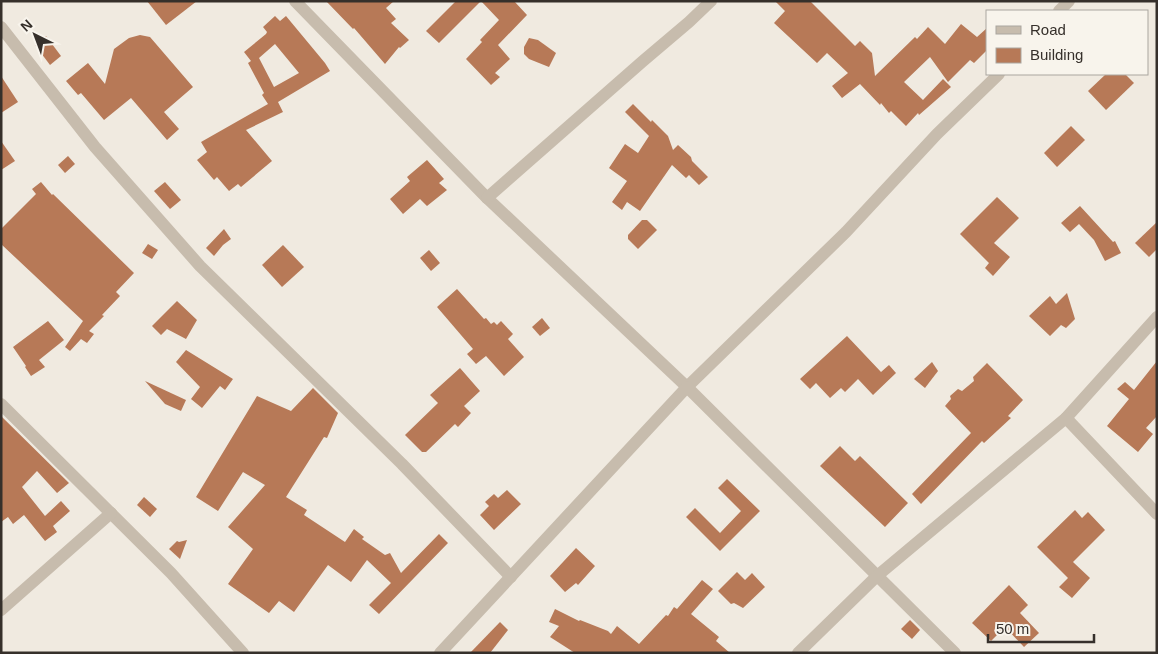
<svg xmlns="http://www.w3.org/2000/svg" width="1158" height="654" viewBox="0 0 1158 654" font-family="Arial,sans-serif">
  <rect width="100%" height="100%" fill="#f0eae0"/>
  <g fill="#b77957" fill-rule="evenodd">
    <path d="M147 1H197L166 25Z"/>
    <path d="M326 1H394L386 8 396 19 391 23 409 40 400 48 399 47 385 64 354 28 353 29Z"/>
    <path d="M456 1H514L527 15 498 45 510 59 495 73 500 77 491 85 466 59 482 42 480 40 499 20 481 1 439 43 426 31Z"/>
    <path d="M775 1H810L855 46 860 41 872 53 875 76 915 37 917 39 928 27 945 44 961 24 977 37 987 28V50L974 63 970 60 948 82 930 57 904 82 923 100 943 79 951 87 919 115 918 113 906 126 891 111 889 113 881 103 880 105 860 84 842 98 832 86 848 73 827 53 817 63 774 23 785 11Z"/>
    <path d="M275 16 280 21 286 16 325 63 330 71 278 102 283 112 246 130 272 161 241 187 238 184 229 191 217 177 214 180 197 160 207 152 201 142 268 104 262 95 264 93 248 63 251 61 244 52 266 34 267 32 263 27ZM275 44 299 73 274 87 259 58Z"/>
    <path d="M140 35 150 37 193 87 164 112 179 129 167 140 131 98 104 120 81 93 78 95 66 81 88 63 105 84 114 49 129 38Z"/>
    <path d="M46 36 61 56 50 65 35 45Z"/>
    <path d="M529 38 538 40 556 53 549 67 529 59 524 54V47Z"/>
    <path d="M1106 74H1125L1134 83 1106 110 1088 91Z"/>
    <path d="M1 76 18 102 1 113Z"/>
    <path d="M633 104 651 122 652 120 668 136 673 150 678 145 691 157 692 161 708 177 699 185 689 175 686 178 672 165 640 211 627 202 622 210 612 202 627 181 609 168 625 144 638 153 649 136 625 112Z"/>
    <path d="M1071 126 1085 140 1057 167 1044 153Z"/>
    <path d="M1 141 15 161 1 170Z"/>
    <path d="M68 156 75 164 65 173 58 165Z"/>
    <path d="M427 160 444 179 439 183 447 190 427 206 420 199 403 214 390 199 410 181 407 177Z"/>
    <path d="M41 182 52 195 53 194 134 273 116 292 120 296 102 315 104 316 89 331 94 334 87 343 81 339 70 351 65 347 83 321 1 244V229L36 194 32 189Z"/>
    <path d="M165 182 181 200 170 209 154 191Z"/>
    <path d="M997 197 1019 218 994 243 1010 257 993 276 985 268 989 263 960 234Z"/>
    <path d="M1080 206 1113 242 1115 241 1121 253 1105 261 1094 240 1079 224 1070 232 1061 223Z"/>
    <path d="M642 220H647L657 230 638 249 628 239V235Z"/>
    <path d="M1157 222V249L1149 257 1135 243Z"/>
    <path d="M224 229 231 239 223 245 214 256 206 248Z"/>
    <path d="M148 244 158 250 152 259 142 253Z"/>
    <path d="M283 245 304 267 282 287 262 265Z"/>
    <path d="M429 250 440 263 431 271 420 258Z"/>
    <path d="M457 289 484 319 486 318 491 324 494 322 497 325 501 321 513 334 508 339 524 357 504 376 486 356 476 364 467 354 473 349 437 307Z"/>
    <path d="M1067 293 1075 319 1066 328 1061 325 1050 336 1029 316 1050 296 1056 304Z"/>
    <path d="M177 301 197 320 186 339 167 329 161 335 152 326Z"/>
    <path d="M542 318 550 328 540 336 532 327Z"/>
    <path d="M48 321 64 340 39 360 45 367 31 376 25 367 26 366 13 347Z"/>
    <path d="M847 336 881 372 889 365 896 373 873 395 858 379 845 392 841 388 830 398 816 383 810 389 800 379Z"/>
    <path d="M186 350 233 379 225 390 220 386 202 408 191 399 200 387 176 362Z"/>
    <path d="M1157 361V416L1146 428 1153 434 1138 452 1107 426 1129 399 1117 389 1125 382 1134 390Z"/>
    <path d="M932 362 938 371 925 388 914 379Z"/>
    <path d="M987 363 1023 400 1008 416 1011 418 984 443 982 441 921 504 912 494 971 433 945 406 951 399 950 396 958 389 962 391 974 381 973 377Z"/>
    <path d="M460 368 480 391 464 406 471 413 458 427 455 424 426 452H422L405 435 438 403 430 395Z"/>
    <path d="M145 381 186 400 181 411 165 404Z"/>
    <path d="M313 388 338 413 327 438 324 437 286 497 307 510 304 515 345 542 354 529 364 537 362 539 385 555 390 553 401 573 439 534 448 543 379 614 369 605 391 583 367 560 351 582 328 565 294 612 279 601 269 613 228 584 253 549 228 527 265 485 243 472 218 511 196 497 257 396 291 411Z"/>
    <path d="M1 416 69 483 57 493 37 471 22 487 45 516 61 501 70 511 53 526 57 532 45 541 24 515 13 524 8 517 1 522Z"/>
    <path d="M840 446 855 461 860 456 908 503 885 527 820 466Z"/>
    <path d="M727 479 760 511 720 551 686 517 695 508 720 533 741 511 718 488Z"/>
    <path d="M507 490 521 504 494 530 480 515 489 506 485 502 494 494 498 498Z"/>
    <path d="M144 497 157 509 150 517 137 505Z"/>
    <path d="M1075 510 1082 518 1088 512 1105 530 1073 562 1090 578 1072 598 1059 587 1068 578 1037 547Z"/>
    <path d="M187 540 180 559 169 549 177 541 179 542Z"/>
    <path d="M576 548 595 566 578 585 576 583 565 592 550 576Z"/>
    <path d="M737 572 745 580 752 573 765 587 743 608 734 603 731 604 718 591Z"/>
    <path d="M702 580 713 589 691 614 719 637 716 641 730 653H575L550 637 559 626 549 622 555 609 579 621 580 620 608 631 611 634 617 626 639 644 666 615 668 616 674 607 677 609Z"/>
    <path d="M1009 585 1028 605 1020 613 1039 633 1024 647 1005 627 991 641 972 623Z"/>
    <path d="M910 620 920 630 912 639 901 629Z"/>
    <path d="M500 622 508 630 490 653H470Z"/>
  </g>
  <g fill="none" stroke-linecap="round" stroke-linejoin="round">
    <g stroke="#c7bcad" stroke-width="12">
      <path d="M295 1 487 198 687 387 846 232 937 134 999 74"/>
      <path d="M1059 11 1069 1"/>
      <path d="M1 27 95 147 200 266 402 464 511 577"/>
      <path d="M487 198 643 61 689 22 711 1"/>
      <path d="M1 404 171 573 243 653"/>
      <path d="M1066 418 1157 317"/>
      <path d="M1 610 111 513"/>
      <path d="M440 653 687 387 955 653"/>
      <path d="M798 653 877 576 1066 418 1157 514"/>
    </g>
  </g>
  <rect width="1158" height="654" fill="none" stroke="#36302b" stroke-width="5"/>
  <rect x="986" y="10" width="162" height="65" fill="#f8f4ec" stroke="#aaa69f"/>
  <rect x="996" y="26" width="25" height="8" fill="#c7bcad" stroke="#aaa69f"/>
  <text x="1030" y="35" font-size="15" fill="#36302b">Road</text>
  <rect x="996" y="48" width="25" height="15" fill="#b77957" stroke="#aaa69f"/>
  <text x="1030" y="60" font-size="15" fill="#36302b">Building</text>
  <g transform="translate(35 35) rotate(318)" stroke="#f8f4ec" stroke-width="4" paint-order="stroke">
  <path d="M0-4L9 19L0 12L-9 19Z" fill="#36302b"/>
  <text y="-8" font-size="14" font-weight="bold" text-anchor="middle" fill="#36302b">N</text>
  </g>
  <path d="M988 634v8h106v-8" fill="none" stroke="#36302b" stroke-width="2.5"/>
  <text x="996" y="634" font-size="15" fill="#36302b" stroke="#f8f4ec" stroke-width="4" paint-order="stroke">50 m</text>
</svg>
